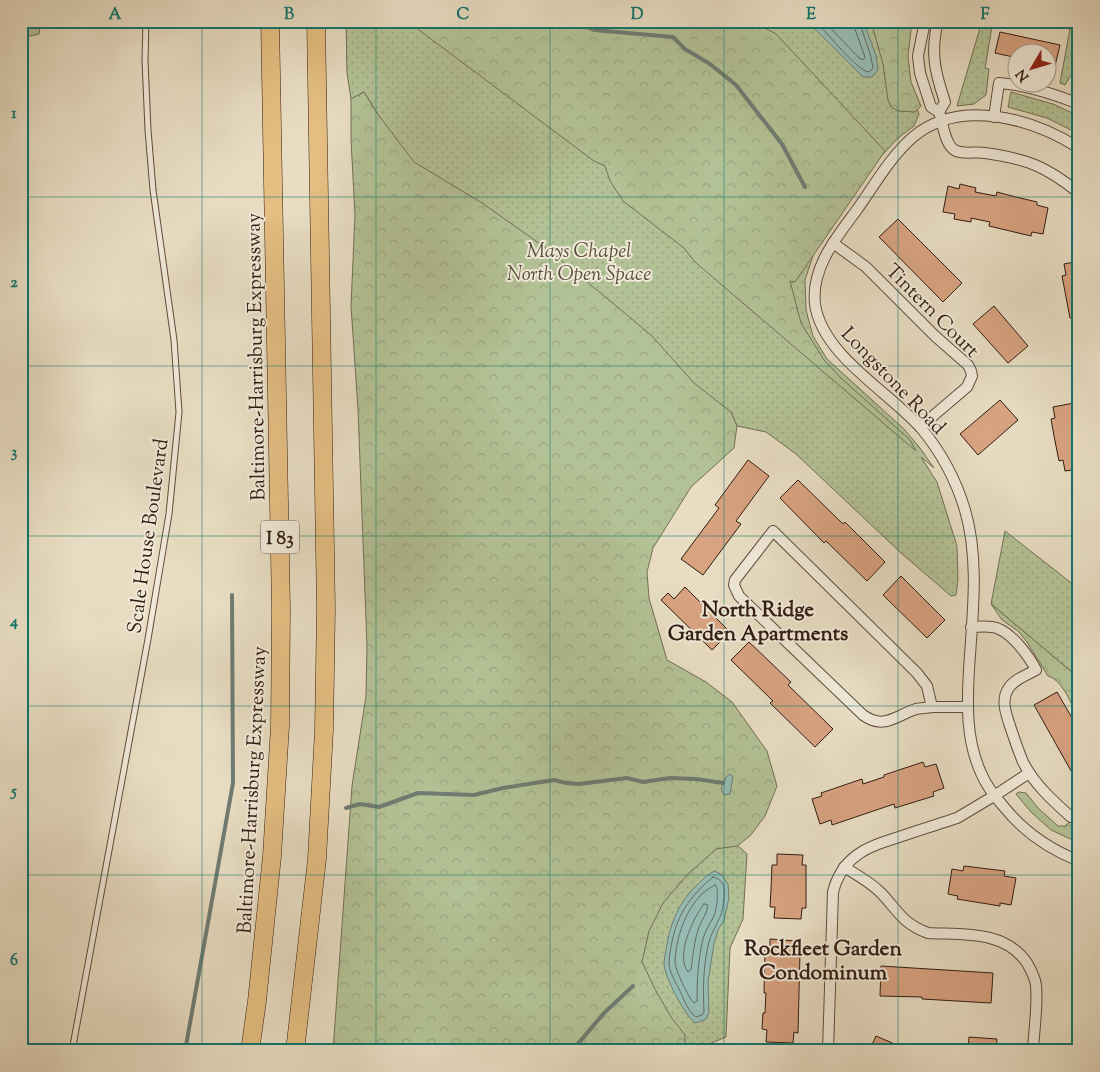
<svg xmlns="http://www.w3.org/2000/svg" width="1100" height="1072" viewBox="0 0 1100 1072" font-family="'Sorts Mill Goudy',serif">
  <defs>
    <pattern id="green-dots" width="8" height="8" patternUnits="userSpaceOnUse" patternTransform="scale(1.25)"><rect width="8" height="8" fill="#b3c296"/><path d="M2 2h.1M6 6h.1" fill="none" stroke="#9aa680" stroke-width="1.8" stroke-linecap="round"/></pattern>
    <pattern id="forest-crowns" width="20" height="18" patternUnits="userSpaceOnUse" patternTransform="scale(1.25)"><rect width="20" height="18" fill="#b3c296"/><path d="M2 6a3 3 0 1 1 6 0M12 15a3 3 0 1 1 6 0" fill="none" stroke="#9aa680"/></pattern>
  </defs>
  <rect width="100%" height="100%" fill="#e8ddc3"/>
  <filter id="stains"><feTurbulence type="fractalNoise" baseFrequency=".004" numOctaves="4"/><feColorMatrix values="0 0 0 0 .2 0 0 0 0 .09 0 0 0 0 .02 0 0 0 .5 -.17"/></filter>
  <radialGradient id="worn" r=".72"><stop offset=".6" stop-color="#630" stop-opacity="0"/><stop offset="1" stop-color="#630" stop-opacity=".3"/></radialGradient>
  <g fill="url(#green-dots)" stroke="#726f54">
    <path d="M346 21H901L911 89 919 114 914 126 898 138 875 163 815 250 805 280 806 310 813 336 827 359 904 429 920 448 934 468 921 457 937 482 957 546 958 579 956 595 951 596 901 553 796 454 766 432 737 426 731 412 546 642 718 827 747 854 743 919 730 948 726 1037 709 1044 705 1051H672L457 747 377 113 364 92 351 99 347 73Z"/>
    <path d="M982 21H993L985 68 989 69 986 95 974 104 957 106Z"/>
    <path d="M1031 21H1079V62L1065 85 1060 83 1070 29Z"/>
    <path d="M1011 92 1053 104 1079 116V134L1047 118 1008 107Z"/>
    <path d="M1005 531 1079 589V678L991 604Z"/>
  </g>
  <g fill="url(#forest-crowns)" stroke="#726f54">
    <path d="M21 21H41L39 34 26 37 21 29Z"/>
    <path d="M407 21H752L776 34 885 151 795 282 790 281 801 323 824 360 842 379 910 440 916 451 695 262 684 248 623 201 610 181 605 166 594 161Z"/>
    <path d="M871 21H912L908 56 911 82 921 106 915 112 898 111 891 107 888 100 883 64Z"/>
    <path d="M364 92 377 113 414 162 482 203 550 251 651 335 694 383 731 412 737 426 734 448 691 487 653 548 647 572 649 598 667 660 706 682 732 702 767 751 777 786 765 816 750 836 737 846 716 849 687 875 663 903 649 931 642 962 656 991 671 1017 685 1035V1051H333L352 786 366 696 367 646 358 409 351 306 355 215 351 140V99Z"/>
    <path d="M991 604 1079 678V717C1070 704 1064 681 1048 676L1027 642 1018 631 1002 620Z"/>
    <path d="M1019 792 1026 793 1038 808 1058 826H1065L1075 817 1079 809V843L1051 830 1031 812 1016 794Z"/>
  </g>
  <g fill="#97bcb4" stroke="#6f7c73">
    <path d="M807 21H863L876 55 878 70 872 77H863Z"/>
    <path d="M730 774 733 777 730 794 724 795 721 789 726 777Z"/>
    <path d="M715 871 722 875 728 884 729 898 724 920 718 930 714 943 708 982 709 1013 705 1020 695 1023C684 1014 666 979 664 965 664 960 665 955 666 950 670 923 679 901 700 882 704 878 709 873 715 871Z"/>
  </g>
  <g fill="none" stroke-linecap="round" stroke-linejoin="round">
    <g stroke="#646c63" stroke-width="1">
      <path d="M815 21C826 31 858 72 869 72L873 68 871 57 859 21"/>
      <path d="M824 21 858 57 863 60 865 57 852 21"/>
      <path d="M713 877C718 878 723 882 724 887 725 897 723 913 718 921 715 928 711 934 709 942 703 965 703 988 704 1012L702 1015 696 1017C688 1011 684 1000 680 991 676 983 669 972 669 963 669 958 670 952 671 947 676 916 689 897 713 877Z"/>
      <path d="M715 885 717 888C718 897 717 910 713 918 709 925 705 931 703 939 698 959 697 981 697 1001L694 1003C688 997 675 970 675 961 676 935 689 897 715 885Z"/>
      <path d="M704 904 708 905C707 914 702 919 699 927 694 941 693 956 691 970L688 972C675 956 693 918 704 904Z"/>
    </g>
    <g stroke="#6f7c73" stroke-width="4">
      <path d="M572 21 594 30 673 37 685 49 710 64 736 85 782 144 805 187"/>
      <path d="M346 808 360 804 379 807 418 793 474 795 503 788 554 780 566 783 579 784 627 778 643 782 670 778 696 779 723 783"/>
      <path d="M185 1051 233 783 232 595"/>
      <path d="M572 1051 604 1013 633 986"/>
    </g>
  </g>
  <g fill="#d8a381" stroke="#321c12">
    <path d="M1000 32 1060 45 1055 66 1048 64V52H1018V58L995 53Z"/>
    <path d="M960 184 976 188 975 192 996 196 997 192 1012 196 1037 202V205L1048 208 1043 234 1032 232 1031 236 989 226 990 222 971 218V222L954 219 955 214 943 212 948 186 959 189Z"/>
    <path d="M898 219 962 283 943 302 879 237Z"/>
    <path d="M1079 261V317L1070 318 1062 276 1066 275 1064 264Z"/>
    <path d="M994 306 1028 346 1008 363 973 324Z"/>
    <path d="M1000 400 1018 420 978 455 960 434Z"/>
    <path d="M1079 402V469L1065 471 1063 460 1059 461 1054 436 1051 419 1055 418 1053 407Z"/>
    <path d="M748 460 769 476 736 521 741 524 703 575 681 559 719 508 715 505Z"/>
    <path d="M798 480 843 524 845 522 885 562 867 581 826 541 824 543 780 498Z"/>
    <path d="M901 576 945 620 927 638 883 595Z"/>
    <path d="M685 587 730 632 712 650 661 600 668 593 674 599Z"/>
    <path d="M749 642 791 682 788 685 833 729 815 747 770 703 773 701 731 660Z"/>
    <path d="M1057 692 1079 730V785L1034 705Z"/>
    <path d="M923 762 925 767 936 764 944 788 933 792 934 796 895 808 894 804 832 825 831 820 820 824 812 799 822 796 821 793 862 779 863 784 884 777V775Z"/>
    <path d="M777 854 803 855 802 865H806V908H802L801 919 774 918 775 907H770L771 890 772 865H777Z"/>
    <path d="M964 866 1005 871 1004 876 1016 878 1011 905 1000 903V906L957 899 958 896 948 894 952 869 963 871Z"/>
    <path d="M770 939 796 941 795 952H800L798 1033 794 1032 793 1043 766 1042 767 1030 762 1029 763 1013H765L766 993H764L765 950H770Z"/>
    <path d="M881 966 993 973 991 1003 922 999V997L880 996Z"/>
    <path d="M876 1036 911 1051H869Z"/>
    <path d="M969 1037 997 1039 996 1051H968Z"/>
  </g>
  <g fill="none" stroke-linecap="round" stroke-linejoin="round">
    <defs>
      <path id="lane" d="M72 1051 148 639 169 514 179 412 174 340 153 190 148 130 145 60 146 21"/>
      <g id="street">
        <path d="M925 21 918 56 920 73 931 107 939 112C943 123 944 140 952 148 959 156 975 151 985 153 1027 159 1046 166 1079 193"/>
        <path d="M938 21C930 53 935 72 945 102L939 112"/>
        <path d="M994 117 999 83C1027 85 1052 93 1079 104"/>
        <path d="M1079 148C1033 119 960 97 913 137 890 157 874 186 856 211 836 238 811 268 815 304 822 355 888 391 921 428 941 452 956 480 965 510 980 561 972 618 969 670 967 705 966 740 981 773 986 785 995 797 1004 807 1024 832 1049 849 1079 861"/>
        <path d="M833 243 866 267 935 336 968 365 971 371 972 376 967 387 920 427"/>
        <path d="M971 627C980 627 991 625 999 629 1013 635 1029 656 1036 670 1027 675 1014 679 1008 689 1001 700 1006 714 1010 726 1014 738 1018 750 1023 762 1034 784 1053 801 1071 817"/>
        <path d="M932 707C927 708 921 708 916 709 895 716 884 730 863 715L739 596 734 585 735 580 773 531 917 673 927 686 932 707H967"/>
        <path d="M844 867C857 875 870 882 880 892 898 910 901 923 928 933 962 935 1005 930 1027 963 1031 970 1035 977 1036 985 1038 1006 1034 1029 1033 1051"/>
        <path d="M828 1051 833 892C843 853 871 846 905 835 922 829 939 824 957 818L994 796 1029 773"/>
      </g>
      <g id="highway">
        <path d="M250 1051 257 1001 272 856 280 726 281 609 270 21"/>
        <path d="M295 1051 317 859 324 730 326 608 316 21"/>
      </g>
    </defs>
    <use href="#lane" stroke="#604c3e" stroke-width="7"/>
    <use href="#street" stroke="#604c3e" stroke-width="12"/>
    <use href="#highway" stroke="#321c12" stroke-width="19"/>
    <use href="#lane" stroke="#f0e9d8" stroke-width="5"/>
    <use href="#street" stroke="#f0e9d8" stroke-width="10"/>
    <use href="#highway" stroke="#e4be82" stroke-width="18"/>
  </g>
  <path fill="none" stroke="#0f766e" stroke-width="1" stroke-opacity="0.55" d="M202 21V1051M376 21V1051M550 21V1051M724 21V1051M898 21V1051M21 197H1079M21 366H1079M21 536H1079M21 706H1079M21 875H1079"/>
  <g text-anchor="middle" stroke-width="4" stroke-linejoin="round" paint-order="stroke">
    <rect fill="#f0e9d8" stroke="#6b5a4d" stroke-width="1" x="261" y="520.5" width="38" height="33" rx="4"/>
    <g font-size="19" font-weight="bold" fill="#321c12">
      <text x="280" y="544">I 83</text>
    </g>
    <g font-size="20" font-style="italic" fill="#594e3a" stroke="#f0e9d8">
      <text x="579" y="257">Mays Chapel<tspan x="579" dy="23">North Open Space</tspan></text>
    </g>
    <g font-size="20" fill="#321c12" stroke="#f0e9d8">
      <text transform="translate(933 310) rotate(45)" y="7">Tintern Court</text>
      <text transform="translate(255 357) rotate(-91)" y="7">Baltimore-Harrisburg Expressway</text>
      <text transform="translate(894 380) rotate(46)" y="7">Longstone Road</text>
      <text transform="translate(147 536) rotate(-82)" y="7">Scale House Boulevard</text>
      <text transform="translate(251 790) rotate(-87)" y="7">Baltimore-Harrisburg Expressway</text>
    </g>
    <g font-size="21" font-weight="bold" fill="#321c12" stroke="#f0e9d8">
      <text x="758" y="616">North Ridge<tspan x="758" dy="24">Garden Apartments</tspan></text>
      <text x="823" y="955">Rockfleet Garden<tspan x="823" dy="24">Condominum</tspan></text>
    </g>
  </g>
  <rect width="1100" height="1072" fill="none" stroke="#e8ddc3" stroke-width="55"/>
  <g transform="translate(1032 68) rotate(232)"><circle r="24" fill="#f0e9d8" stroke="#a49789"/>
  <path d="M0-4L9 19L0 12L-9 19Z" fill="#8f2418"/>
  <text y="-8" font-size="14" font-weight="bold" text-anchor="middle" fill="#321c12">N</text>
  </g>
  <rect x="28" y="28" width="1044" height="1016" fill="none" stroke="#0f766e" stroke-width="2"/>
  <g font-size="16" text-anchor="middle" font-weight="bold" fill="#0f766e">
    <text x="115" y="19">A</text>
    <text x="289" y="19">B</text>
    <text x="463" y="19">C</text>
    <text x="637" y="19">D</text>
    <text x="811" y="19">E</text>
    <text x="985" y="19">F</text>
    <text x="14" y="118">1</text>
    <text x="14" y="287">2</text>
    <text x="14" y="457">3</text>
    <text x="14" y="626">4</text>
    <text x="14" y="796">5</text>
    <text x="14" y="965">6</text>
  </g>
  <rect width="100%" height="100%" filter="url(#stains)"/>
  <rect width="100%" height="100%" fill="url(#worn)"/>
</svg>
